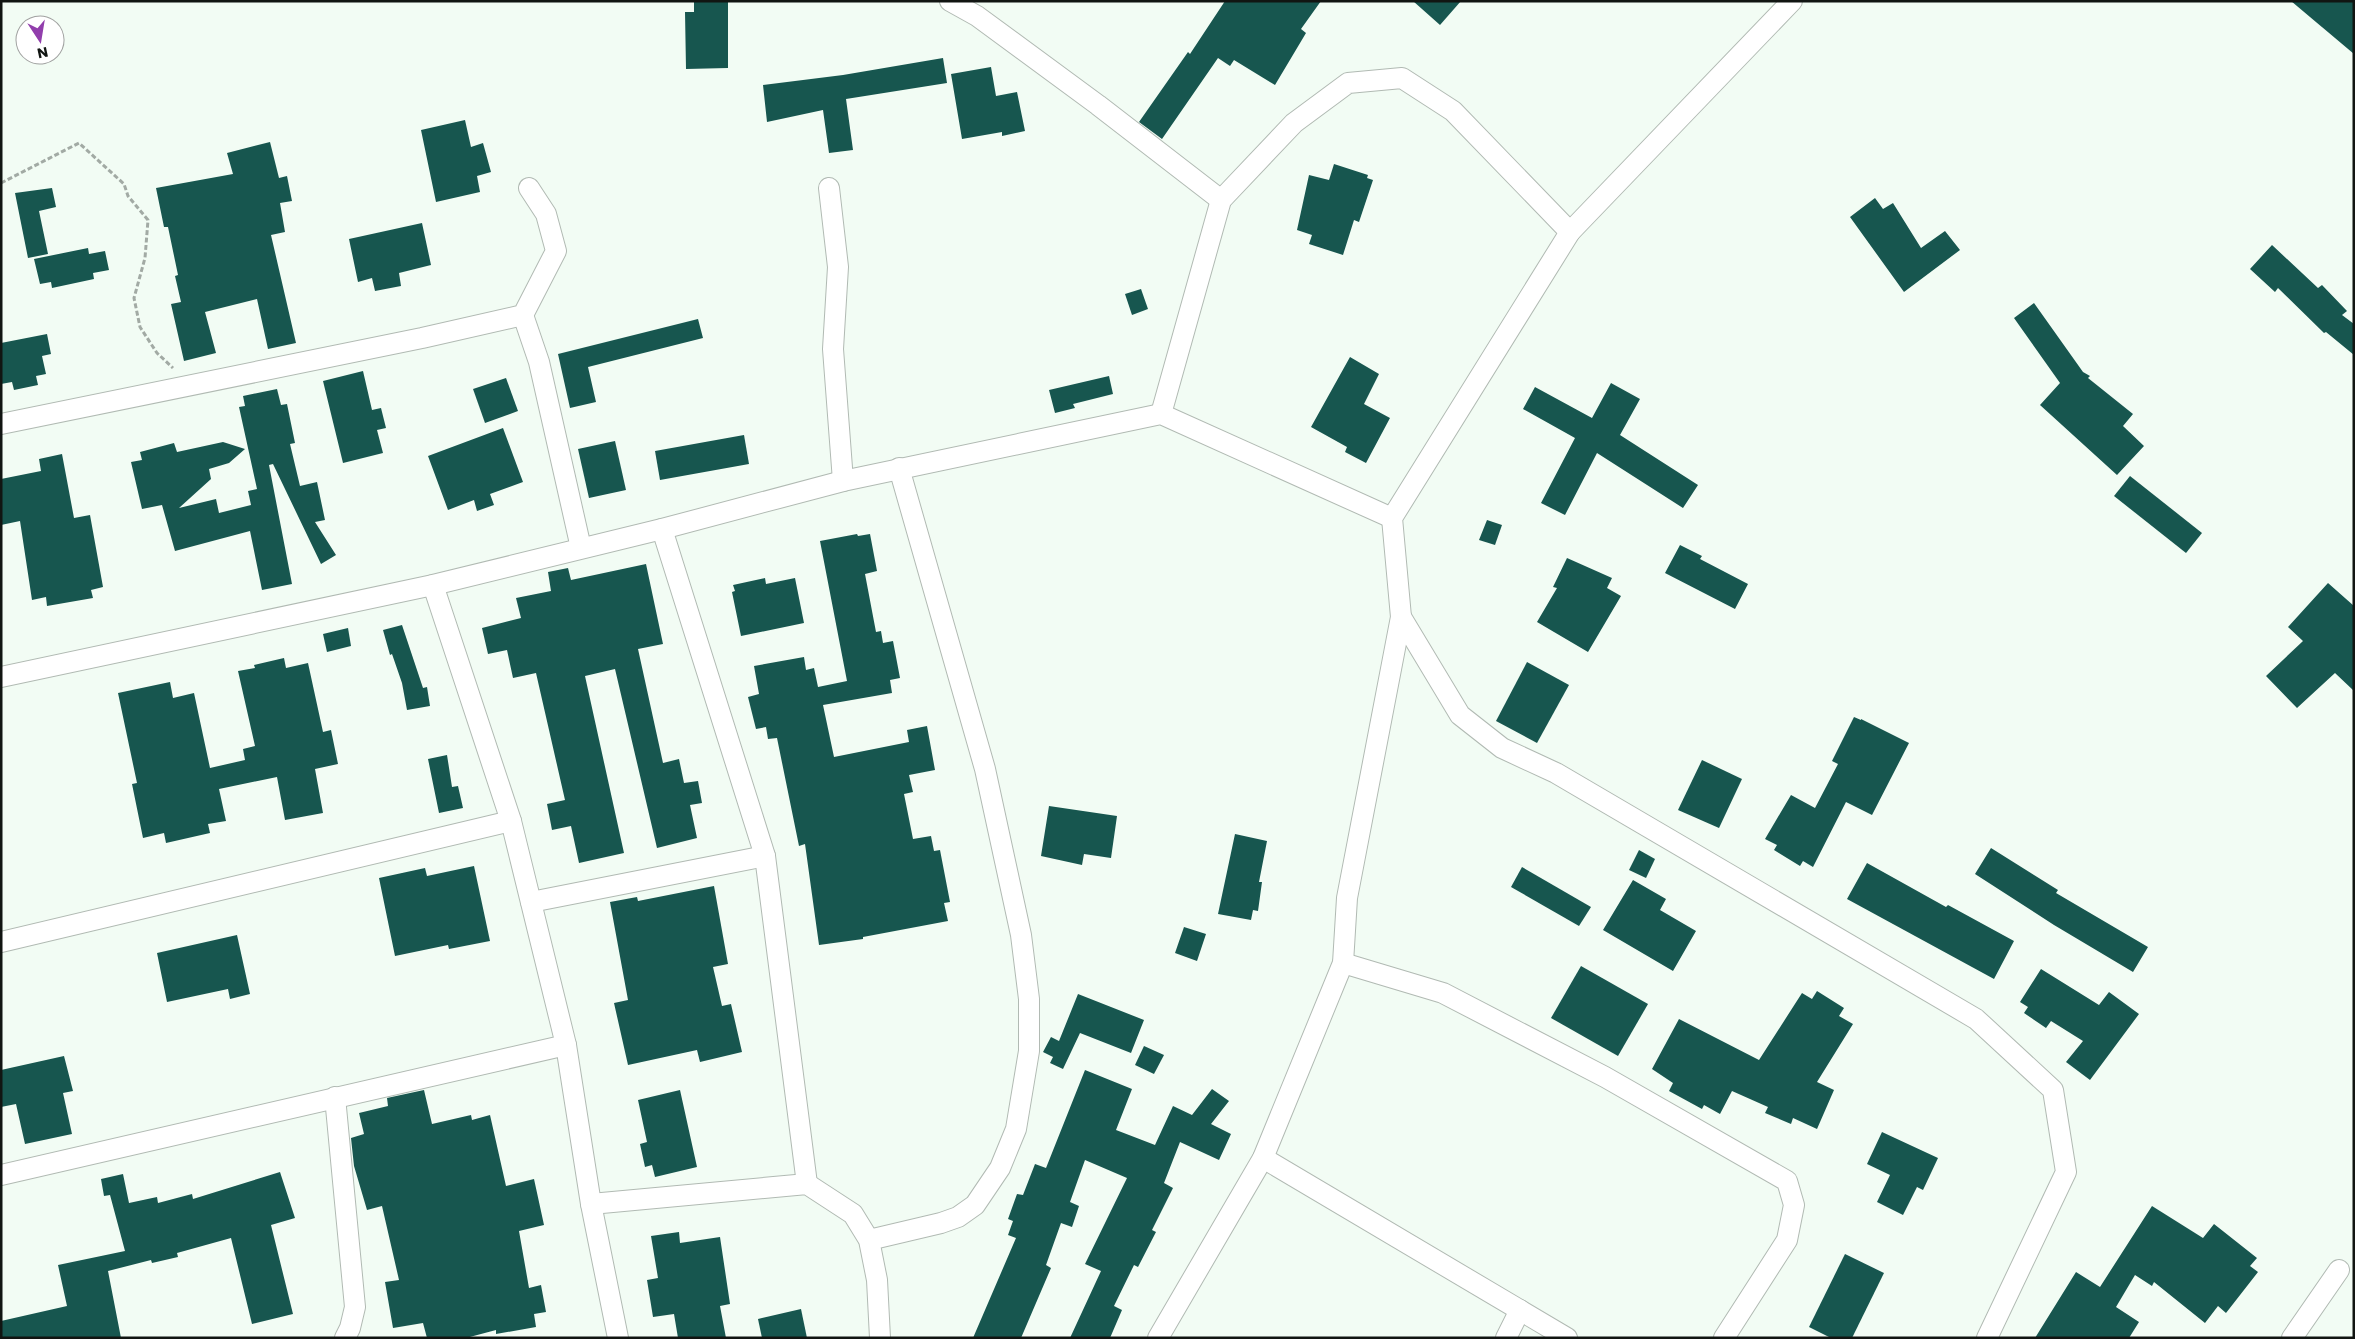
<svg xmlns="http://www.w3.org/2000/svg" width="2355" height="1339" viewBox="0 0 2355 1339" font-family="Poppins,sans-serif">
  <rect width="100%" height="100%" fill="#f2fcf4"/>
  <g fill="#17564f">
    <path d="M1225 1H1321L1301 29 1306 33 1275 85 1234 60 1230 66 1218 58 1162 139 1139 122 1188 52 1190 54Z"/>
    <path d="M1413 1H1461L1440 25Z"/>
    <path d="M2291 1H2354V54Z"/>
    <path d="M694 2H728V68L686 69 685 12H694Z"/>
    <path d="M943 58 947 83 846 99 853 150 829 153 823 110 767 122 763 85 843 75Z"/>
    <path d="M991 67 996 96 1017 92 1025 131 1002 136V132L962 139 951 74Z"/>
    <path d="M465 120 471 147 483 143 491 172 477 176 480 192 436 202 421 130Z"/>
    <path d="M270 142 279 178 287 176 292 201 280 203 285 232 271 235 296 343 268 349 257 299 205 312 216 353 184 361 171 304 181 302 175 276 178 275 168 227H164L156 188 233 174 227 153Z"/>
    <path d="M1334 164 1368 175 1367 178 1373 180 1359 222 1354 220 1343 255 1309 244 1312 235 1297 230 1309 175 1329 180Z"/>
    <path d="M52 188 56 207 39 211 48 254 28 258 15 193Z"/>
    <path d="M1875 198 1883 209 1893 203 1921 248 1945 231 1960 250 1904 292 1850 217Z"/>
    <path d="M422 223 431 265 399 273 401 286 375 291 372 278 358 282 349 239Z"/>
    <path d="M2272 245 2318 288 2322 285 2347 311 2342 315 2354 324V355L2326 332 2324 333 2278 288 2275 292 2250 269Z"/>
    <path d="M88 248 89 254 105 251 109 270 93 273 94 279 52 288 51 282 40 284 34 259Z"/>
    <path d="M1141 289 1148 309 1132 315 1125 294Z"/>
    <path d="M2034 303 2083 372 2090 376 2088 378 2133 414 2123 426 2144 446 2117 475 2040 405 2060 383 2014 318Z"/>
    <path d="M698 319 703 338 588 367 596 402 570 408 558 354Z"/>
    <path d="M47 334 51 354 42 356 46 374 36 376 38 385 14 390 12 382 1 384V343Z"/>
    <path d="M1350 357 1379 374 1364 404 1390 418 1366 463 1345 452 1347 447 1311 427Z"/>
    <path d="M363 371 372 410 381 408 386 428 377 430 383 453 343 463 323 381Z"/>
    <path d="M1109 376 1113 394 1073 404 1075 408 1055 413 1049 390Z"/>
    <path d="M506 378 518 411 485 423 473 389Z"/>
    <path d="M1611 383 1640 399 1620 435 1698 485 1683 508 1597 453 1565 515 1541 503 1575 438 1523 409 1535 387 1592 418Z"/>
    <path d="M277 389 281 405 287 404 295 443 290 444 300 486 317 482 325 520 315 522 336 555 321 564 273 464 269 465 292 584 262 590 250 531 175 551 162 505 142 509 131 462 142 460 140 452 174 443 177 452 223 442 245 449 229 463 209 469 211 479 179 508 216 499 219 513 251 505 248 491 257 489 239 407 245 406 243 396Z"/>
    <path d="M503 428 523 482 490 494 494 505 477 511 474 500 448 510 428 456Z"/>
    <path d="M744 435 749 464 660 480 655 451Z"/>
    <path d="M615 441 626 490 589 498 578 449Z"/>
    <path d="M62 454 74 518 90 515 103 587 91 590 93 598 47 606 46 597 32 600 20 521 1 525V479L41 471 39 459Z"/>
    <path d="M2130 476 2202 533 2186 553 2114 496Z"/>
    <path d="M1487 520 1502 525 1495 545 1479 540Z"/>
    <path d="M857 534 858 536 870 534 877 571 865 574 876 632 881 631 883 643 893 641 900 678 890 680 892 693 823 705 834 757 909 742 907 730 927 726 935 770 909 775 913 792 904 794 913 839 931 836 934 851 940 850 950 902 944 903 948 921 863 937V939L819 945 805 844 799 846 777 738 768 739 766 727 756 729 748 697 759 694 754 666 804 657 806 670 814 668 818 687 847 681 820 541Z"/>
    <path d="M1680 545 1702 556 1700 559 1748 584 1735 609 1665 573Z"/>
    <path d="M1567 558 1612 578 1607 588 1621 596 1588 652 1537 622 1557 588 1553 587Z"/>
    <path d="M646 564 663 644 638 649 663 763 679 759 684 783 698 781 702 803 690 805 697 838 657 848 615 669 585 676 624 853 579 863 571 826 552 830 547 804 565 800 536 673 513 678 507 650 488 654 482 628 521 618 516 598 551 591 548 572 568 568 571 580Z"/>
    <path d="M765 578 766 584 795 578 804 623 741 636 732 592 735 591 733 585Z"/>
    <path d="M2328 583 2354 606V691L2335 673 2297 708 2266 676 2303 641 2288 627Z"/>
    <path d="M402 625 423 688 427 687 430 706 407 710 402 683 392 654 390 655 383 630Z"/>
    <path d="M348 628 351 646 327 652 323 634Z"/>
    <path d="M284 658 286 668 308 663 323 732 331 730 338 764 315 769 323 813 285 820 277 777 219 789 226 821 208 824 210 833 166 843 164 833 143 838 132 784 137 783 118 693 170 682 173 698 194 693 210 768 245 760 243 749 255 746 238 671 255 668 254 665Z"/>
    <path d="M1527 662 1569 685 1537 743 1496 721Z"/>
    <path d="M1854 717 1861 720V719L1909 743 1872 815 1846 802 1813 867 1803 861 1800 866 1774 850 1777 845 1765 839 1791 795 1815 808 1838 764 1832 761Z"/>
    <path d="M447 755 452 787 458 786 463 808 439 813 428 759Z"/>
    <path d="M1702 760 1742 779 1719 828 1678 810Z"/>
    <path d="M1049 806 1117 816 1111 858 1084 854 1082 865 1041 856Z"/>
    <path d="M1235 834 1267 841 1259 882H1262L1258 911 1253 910 1251 920 1218 914Z"/>
    <path d="M1991 848 2058 890 2056 893 2148 947 2133 972 2054 925 1975 874Z"/>
    <path d="M1639 850 1655 859 1646 878 1629 870Z"/>
    <path d="M1867 863 1946 907 1948 905 2014 941 1994 979 1847 899Z"/>
    <path d="M474 866 490 941 449 949 448 945 395 956 379 878 425 868 427 876Z"/>
    <path d="M1522 867 1591 907 1579 926 1511 887Z"/>
    <path d="M1633 880 1666 899 1660 910 1696 931 1673 971 1603 930Z"/>
    <path d="M714 886 728 964 713 967 722 1006 731 1004 742 1052 700 1062 697 1050 628 1065 614 1003 628 1000 610 902 637 897 638 901Z"/>
    <path d="M1184 927 1206 934 1197 961 1175 953Z"/>
    <path d="M237 935 250 994 230 999 228 989 167 1002 157 953Z"/>
    <path d="M1581 966 1648 1004 1618 1056 1551 1018Z"/>
    <path d="M2041 969 2099 1005 2109 992 2139 1014 2090 1080 2066 1062 2083 1041 2051 1021 2046 1028 2024 1013 2028 1007 2020 1002Z"/>
    <path d="M1817 991 1844 1008 1839 1016 1853 1024 1817 1082 1834 1090 1817 1129 1793 1118 1791 1124 1765 1113 1768 1107 1732 1091 1720 1114 1704 1105 1702 1109 1669 1091 1673 1083 1652 1069 1679 1019 1759 1060 1802 993 1812 999Z"/>
    <path d="M1078 994 1144 1020 1131 1053 1080 1033 1063 1069 1050 1063 1053 1057 1043 1052 1051 1037 1059 1041Z"/>
    <path d="M1144 1046 1164 1055 1154 1074 1135 1065Z"/>
    <path d="M64 1056 73 1091 63 1093 72 1134 25 1144 16 1104 1 1107V1070Z"/>
    <path d="M1085 1070 1132 1089 1116 1130 1155 1145 1173 1106 1192 1115 1212 1089 1229 1101 1211 1124 1231 1134 1219 1160 1180 1142 1164 1183 1173 1188 1152 1230 1156 1232 1138 1267 1134 1265 1114 1306 1122 1310 1110 1338H1070L1101 1271 1085 1264 1127 1178 1085 1160 1070 1202 1079 1206 1072 1227 1061 1223 1046 1265 1051 1268 1021 1338H973L1016 1238 1008 1235 1013 1221 1008 1219 1017 1194 1023 1195 1035 1164 1046 1168Z"/>
    <path d="M424 1090 432 1124 471 1115 472 1120 490 1115 506 1186 534 1179 544 1225 519 1231 529 1288 541 1285 546 1312 534 1314 536 1327 496 1334V1330L466 1338H427L423 1323 393 1328 385 1282 399 1280 382 1206 367 1210 354 1166 351 1138 364 1134 359 1113 388 1106 387 1098Z"/>
    <path d="M680 1090 697 1167 655 1177 652 1165 645 1167 640 1144 647 1142 638 1100Z"/>
    <path d="M1882 1132 1938 1158 1923 1190 1917 1187 1903 1215 1877 1202 1890 1175 1867 1164Z"/>
    <path d="M280 1172 295 1218 271 1225 293 1314 252 1324 231 1238 177 1253 178 1257 152 1263 151 1260 108 1271 121 1338H1V1321L67 1306 58 1265 125 1251 110 1195 104 1196 101 1179 123 1174 129 1203 157 1197 158 1203 192 1194 193 1199Z"/>
    <path d="M2152 1206 2203 1238 2214 1224 2257 1258 2250 1266 2258 1272 2226 1313 2218 1306 2205 1323 2154 1282 2152 1286 2135 1275 2116 1307 2139 1322 2129 1338H2035L2076 1272 2100 1287Z"/>
    <path d="M679 1232 680 1243 720 1237 730 1304 720 1306 726 1338H678L674 1314 653 1317 647 1280 658 1278 651 1236Z"/>
    <path d="M1845 1254 1884 1273 1852 1338H1831L1809 1327Z"/>
    <path d="M801 1309 807 1338H762L758 1319Z"/>
  </g>
  <g fill="none" stroke-linecap="round" stroke-linejoin="round">
    <defs>
      <g id="street">
        <path d="M950 1 977 16 1098 105 1221 200"/>
        <path d="M829 188 838 267 833 349 843 481"/>
        <path d="M523 315 539 362 581 548"/>
        <path d="M1161 414 1221 200 1294 123 1348 83 1402 78 1453 111 1570 232 1792 1"/>
        <path d="M1 424 422 338 523 315 556 251 546 214 529 188"/>
        <path d="M662 529 765 856 807 1184"/>
        <path d="M433 585 511 821 566 1045 591 1204 618 1338"/>
        <path d="M1401 617 1460 715 1502 748 1556 773 1976 1019 2053 1090 2066 1172 1987 1338"/>
        <path d="M1 677 433 585 662 529 843 481 1161 414 1392 518"/>
        <path d="M531 902 765 856"/>
        <path d="M1 942 511 821"/>
        <path d="M1343 963 1443 993 1605 1077 1787 1181 1794 1205 1787 1240 1724 1338"/>
        <path d="M335 1097 355 1307 350 1328 345 1338"/>
        <path d="M1263 1158 1567 1338"/>
        <path d="M1 1175 566 1045"/>
        <path d="M591 1204 807 1184 853 1214 869 1240 877 1280 880 1338"/>
        <path d="M869 1240 941 1223 958 1217 975 1205 1000 1168 1016 1129 1029 1051V999L1021 935 985 769 899 468"/>
        <path d="M1158 1338 1263 1158 1343 963 1347 898 1401 617 1392 518 1570 232"/>
        <path d="M1506 1338 1520 1310"/>
        <path d="M2292 1338 2339 1270"/>
      </g>
    </defs>
    <use href="#street" stroke="#b1bab3" stroke-width="22"/>
    <path stroke="#a2aaa4" stroke-width="3" stroke-dasharray="5 2.5" stroke-linecap="butt" d="M1 183 79 143 124 184 128 196 148 220 145 258 134 298 140 327 157 353 173 368"/>
    <use href="#street" stroke="#fff" stroke-width="20"/>
  </g>
  <rect width="2355" height="1339" fill="none" stroke="#111512" stroke-width="5"/>
  <g transform="translate(40 40) rotate(168)"><circle r="24" fill="#ffffff" stroke="#a0a1a0"/>
  <path d="M0-4L9 19L0 12L-9 19Z" fill="#913eac"/>
  <text y="-8" font-size="14" font-weight="bold" text-anchor="middle" fill="#111512">N</text>
  </g>
</svg>
